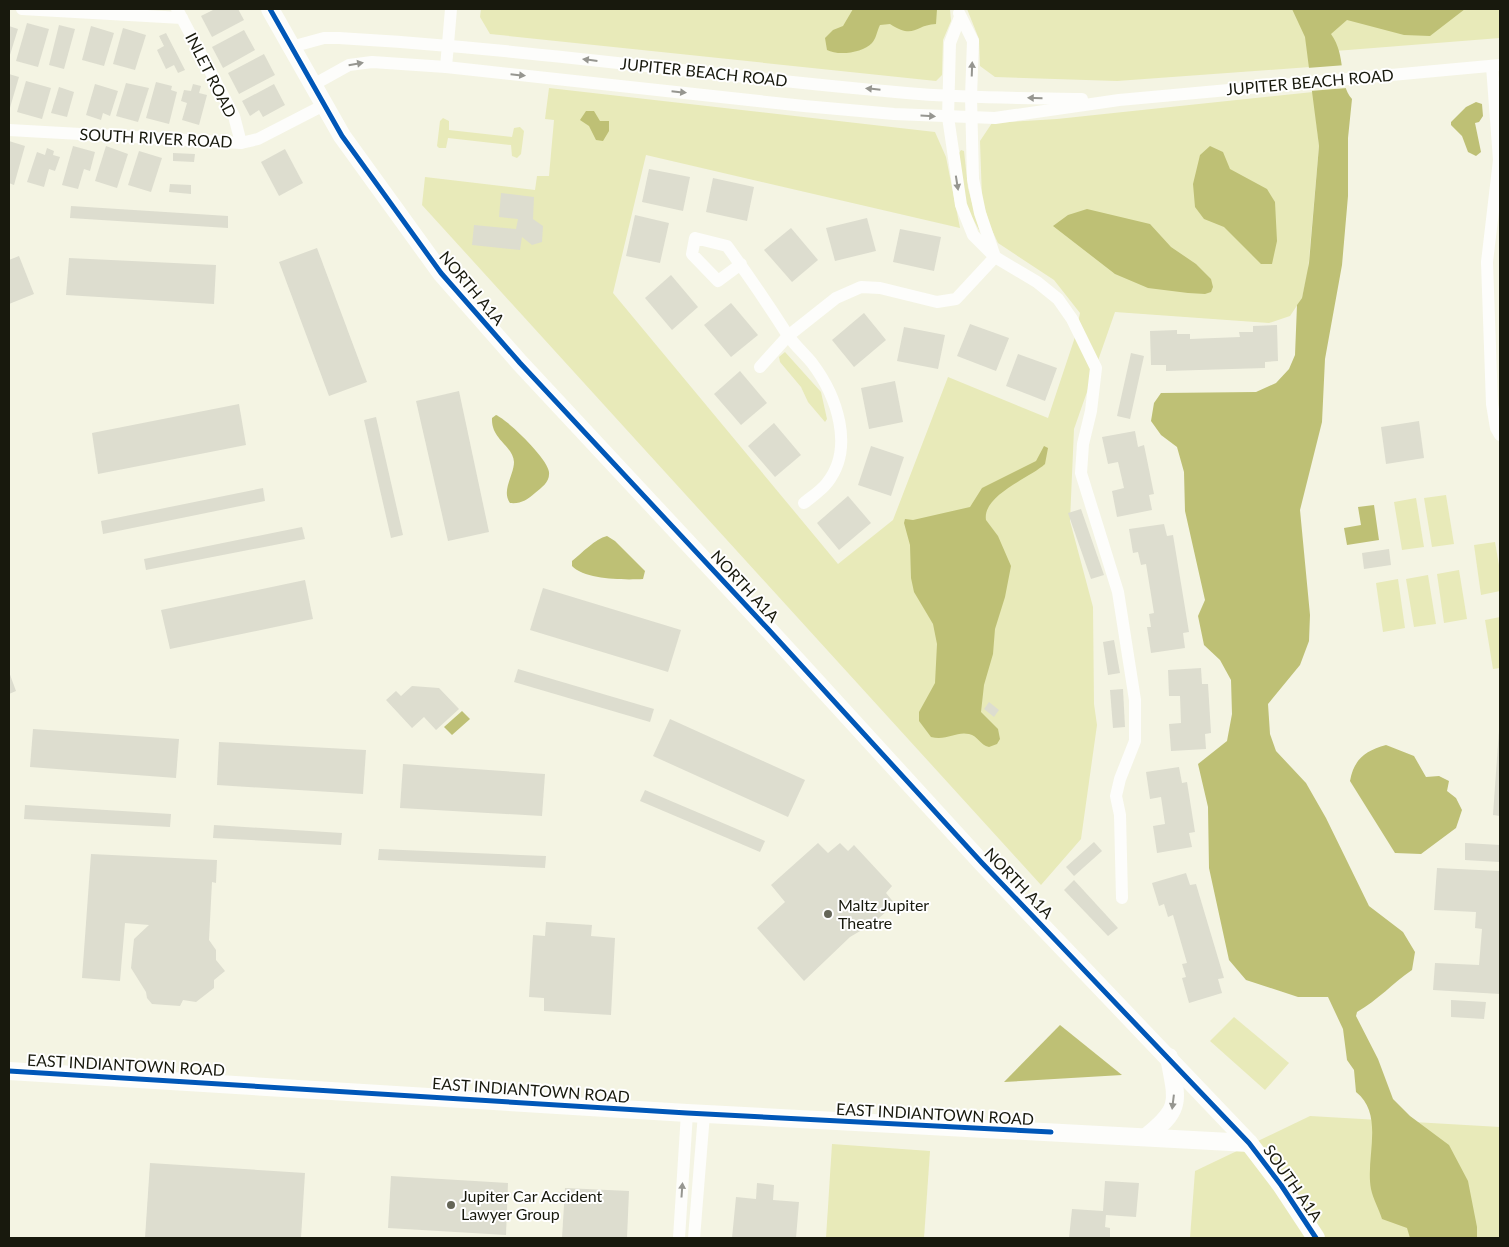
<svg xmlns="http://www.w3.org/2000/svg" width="1509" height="1247" viewBox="0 0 1509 1247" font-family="Lato,sans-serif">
  <rect width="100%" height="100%" fill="#f4f4e3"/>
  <g fill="#e8eab9">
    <path d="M481 9H950L951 21 943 40 942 75 936 81 490 34 480 17Z"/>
    <path d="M967 9H1500V38L1310 53V67L1117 81 995 77 980 66 979 39Z"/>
    <path d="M549 88 935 132 946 157 960 228 646 155 613 293 838 564 893 520 948 377 1048 418 1075 337 1080 313 1054 280 998 243 990 226 982 199 980 141 992 123 1057 119 1313 92 1319 146 1308 271 1302 298 1290 316 1269 323 1115 312 1074 429 1070 521 1093 607 1094 704 1097 725 1081 839 1041 885 422 205 425 177 535 190 537 176H549L554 120 545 119Z"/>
    <path d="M443 118 449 121V130L512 137 514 128 520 127 524 131 521 154 517 158 512 156 511 145 448 138 446 148H439L437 146 440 121Z"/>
    <path d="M961 150 964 151 968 188 980 232 965 204 959 153Z"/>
    <path d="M785 352 821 392 827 419 825 422 808 402 801 387 780 362 779 357Z"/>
    <path d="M1446 495 1454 544 1432 547 1424 498Z"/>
    <path d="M1416 498 1424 547 1402 550 1394 502Z"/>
    <path d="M1495 542 1500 571V591L1481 595 1474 545Z"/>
    <path d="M1459 570 1467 619 1444 623 1437 574Z"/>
    <path d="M1428 575 1436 624 1414 627 1406 579Z"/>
    <path d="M1398 579 1405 628 1383 632 1376 583Z"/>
    <path d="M1500 617V668L1493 669 1485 620Z"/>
    <path d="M1234 1017 1289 1063 1265 1090 1210 1041Z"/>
    <path d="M1310 1116 1500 1127V1238H1190L1195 1171Z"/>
    <path d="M832 1144 930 1151 924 1238H826Z"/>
  </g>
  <g fill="#bec075">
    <path d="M853 9H937L936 24C914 25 915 40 890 24L880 25C877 31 876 39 872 43 863 53 838 56 827 50L825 38 833 30 843 26Z"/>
    <path d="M1292 9H1465L1430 36 1404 35 1347 20 1331 34C1347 56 1338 84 1352 99L1348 138V196L1342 265 1325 359 1322 422 1300 510 1310 615 1309 641 1300 665 1268 704 1270 734 1276 751 1306 783 1326 818 1369 906 1403 932 1415 952 1412 970C1393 983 1378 1000 1357 1012L1356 1016 1378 1059 1393 1099 1410 1116 1449 1145 1468 1181 1477 1227V1238H1410L1407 1228 1382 1219C1379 1209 1373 1199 1371 1189 1365 1158 1385 1115 1356 1092L1354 1070 1347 1060 1343 1029 1328 997H1298L1246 980 1229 960 1209 868 1208 807 1198 764 1227 741 1232 714 1231 680 1220 660 1204 645 1198 616 1205 600 1185 511 1184 472 1177 447 1161 435 1151 421 1154 403 1161 393 1256 392 1276 383 1289 369 1295 355 1297 305 1302 298 1309 263 1319 146 1305 37Z"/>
    <path d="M1476 102 1482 104 1483 116 1479 122 1475 123 1481 152 1476 156 1468 152 1462 136 1451 125V122L1466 107Z"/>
    <path d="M586 111H594L600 121H609V131L603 141 596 140 589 126 580 120Z"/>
    <path d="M1210 146 1223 152 1230 169 1267 189 1275 202 1277 241 1272 264H1261L1224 227 1204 219 1195 207 1193 184 1200 155Z"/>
    <path d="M1087 209 1150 224 1171 247 1196 264 1211 279 1213 287 1211 292 1205 294 1188 293 1148 288 1115 274 1053 226 1068 215Z"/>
    <path d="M496 415C508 420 548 459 549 472 550 482 542 487 535 493 527 500 521 504 510 503 501 491 514 475 514 462 513 445 491 440 492 418Z"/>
    <path d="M1044 446 1048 448 1045 464C1030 478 982 495 986 520L998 536 1011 566 1005 597 995 629 993 654 984 685 981 712 998 729 1000 739 997 744 989 747C980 745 978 736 969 734 956 731 947 741 931 737L919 721V712L935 683 937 644 933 624 914 592 911 578 910 545 904 523 905 519 913 520 970 507 982 488 1036 461Z"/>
    <path d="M1374 505 1379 540 1347 545 1344 528 1361 525 1358 507Z"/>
    <path d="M607 536 615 541 645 571 643 579C625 580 585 580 572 566V561C582 553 595 539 607 536Z"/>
    <path d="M462 711 470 719 452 735 444 727Z"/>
    <path d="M1386 745 1414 756 1426 777 1439 776 1449 781 1447 791 1456 798 1462 810 1456 828 1421 854 1395 853 1350 781C1354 759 1365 751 1386 745Z"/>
    <path d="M1060 1025 1122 1075 1004 1082Z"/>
  </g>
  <path fill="#f4f4e3" d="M1346 65 1347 88 1310 91 1307 68Z"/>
  <g fill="#ddddcf">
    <path d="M215 9H238L244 20 212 37 201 16Z"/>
    <path d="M27 23 49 29 38 67 16 61Z"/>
    <path d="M59 25 75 29 64 69 49 65Z"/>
    <path d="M9 26 18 29 9 58Z"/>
    <path d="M91 26 114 33 104 66 82 60Z"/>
    <path d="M123 28 146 35 135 70 113 64Z"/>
    <path d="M244 30 255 50 223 68 212 47Z"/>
    <path d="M166 33 185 70 178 73 174 65 166 69 157 50 164 46 159 36Z"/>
    <path d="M264 54 275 75 239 94 228 73Z"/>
    <path d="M9 74 19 77 9 111Z"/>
    <path d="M26 81 51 88 42 119 17 112Z"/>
    <path d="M156 82 172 86 171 90 177 92 169 124 146 118Z"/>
    <path d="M126 83 149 88 138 122 116 116Z"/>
    <path d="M95 84 118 91 110 116 103 113 101 120 86 115Z"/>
    <path d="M193 84 201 86 199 93 207 95 199 125 182 120 187 103 181 101 184 90 191 91Z"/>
    <path d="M274 84 285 105 263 117 259 110 250 116 242 101Z"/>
    <path d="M59 87 74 92 67 117 51 113Z"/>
    <path d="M9 141 25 146 14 185 9 183Z"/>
    <path d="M73 146 95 152 90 171 84 169 78 189 62 185Z"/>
    <path d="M106 146 128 154 117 188 95 181Z"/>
    <path d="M47 148 54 151 53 155 60 157 55 171 49 169 44 187 27 182 37 152 45 155Z"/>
    <path d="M285 149 303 183 279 196 261 162Z"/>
    <path d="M139 151 162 158 151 192 128 185Z"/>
    <path d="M173 153 195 154 194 162 173 161Z"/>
    <path d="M649 169 690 177 683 211 642 202Z"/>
    <path d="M713 178 754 187 747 221 706 212Z"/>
    <path d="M170 184 191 185V194L169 192Z"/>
    <path d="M501 193 534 197 533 219 543 226 542 242 532 245 522 237 520 250 472 245 474 225 516 229 518 219 499 217Z"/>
    <path d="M71 206 228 216V228L70 218Z"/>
    <path d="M635 215 669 223 660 263 626 256Z"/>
    <path d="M867 218 876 251 835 261 826 228Z"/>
    <path d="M791 228 818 260 792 282 764 250Z"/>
    <path d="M900 229 941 237 934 271 893 262Z"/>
    <path d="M317 248 367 382 329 396 279 262Z"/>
    <path d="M19 256 34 294 9 304V260Z"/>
    <path d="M69 258 216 265 214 304 66 295Z"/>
    <path d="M671 275 698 307 672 330 645 298Z"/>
    <path d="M731 303 758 335 731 357 704 325Z"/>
    <path d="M864 313 886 340 854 367 832 340Z"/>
    <path d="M970 324 1009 338 996 371 957 356Z"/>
    <path d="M1277 325 1278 361 1265 362V368L1166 371V365H1151L1150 331 1177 330V334H1190V339L1240 337 1239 332H1253V326Z"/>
    <path d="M904 327 945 335 938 369 897 361Z"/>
    <path d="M1131 353 1144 356 1130 419 1117 416Z"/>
    <path d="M1018 354 1057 368 1045 401 1006 386Z"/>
    <path d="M740 371 767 403 741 425 714 394Z"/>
    <path d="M895 381 903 422 869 429 861 388Z"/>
    <path d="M459 391 489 532 448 541 416 401Z"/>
    <path d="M239 404 246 445 98 474 92 433Z"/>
    <path d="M376 417 403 535 391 538 364 420Z"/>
    <path d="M1419 421 1424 458 1386 464 1381 427Z"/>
    <path d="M774 423 801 455 775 477 748 446Z"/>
    <path d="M1135 431 1138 447 1144 445 1154 494 1149 495 1152 510 1117 517 1112 491 1124 488 1118 462 1108 464 1102 437Z"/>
    <path d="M871 446 904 457 891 496 858 485Z"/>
    <path d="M263 488 265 501 103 534 101 521Z"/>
    <path d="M848 496 871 523 839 550 817 523Z"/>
    <path d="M1081 509 1104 575 1091 579 1068 513Z"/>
    <path d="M1164 524 1167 536 1173 535 1189 632 1183 633 1185 648 1151 653 1147 627H1151L1149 614 1154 613 1146 564 1141 565 1138 552 1133 553 1129 529Z"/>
    <path d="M302 527 305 539 146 570 144 559Z"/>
    <path d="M1389 549 1391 565 1364 569 1362 553Z"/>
    <path d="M305 580 313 619 170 649 161 610Z"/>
    <path d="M543 588 681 630 668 672 530 630Z"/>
    <path d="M1114 640 1120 673 1108 675 1103 642Z"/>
    <path d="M1201 668 1202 684H1208L1211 733 1205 734 1206 749 1171 751 1169 724 1181 723 1180 696H1169L1168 670Z"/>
    <path d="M518 669 654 709 650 722 514 682Z"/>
    <path d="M9 672 16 691 9 694Z"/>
    <path d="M412 686 439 688 459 709 436 730 424 717 412 728 386 700 396 691 401 696Z"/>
    <path d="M1123 689 1125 727 1113 728 1110 690Z"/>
    <path d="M989 702 999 710 994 717 984 709Z"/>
    <path d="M670 719 805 780 788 817 653 756Z"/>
    <path d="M33 729 179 739 176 778 30 767Z"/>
    <path d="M1499 730 1500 731V816L1493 815Z"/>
    <path d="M219 742 366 750 363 794 217 785Z"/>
    <path d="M403 764 545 774 542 816 400 808Z"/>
    <path d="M1179 767 1182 783 1187 782 1195 832 1189 833 1192 847 1157 853 1153 826 1165 824 1161 797 1150 799 1146 772Z"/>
    <path d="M645 790 765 841 760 852 640 801Z"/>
    <path d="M25 805 171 814 170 827 24 819Z"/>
    <path d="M214 825 342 833 341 845 213 838Z"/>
    <path d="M1094 842 1102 851 1074 876 1066 867Z"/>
    <path d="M818 843 828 853 840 843 848 851 854 845 892 886 886 893 895 904 872 924 850 937 804 981 757 928 785 902 771 885Z"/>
    <path d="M1465 843 1500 845V862L1465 860Z"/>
    <path d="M379 849 546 856 545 868 378 860Z"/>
    <path d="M91 854 217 860 216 883 212 882 209 940 216 950V960L225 971 214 980V988L196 1002 183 1000 180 1006 152 1004 147 998 146 992 131 968 134 939 149 925 125 923 120 981 82 978Z"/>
    <path d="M1437 868 1500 871V994L1433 990 1435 963 1479 965 1482 929 1475 928 1476 912 1434 910Z"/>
    <path d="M1186 873 1190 885 1196 884 1224 978 1218 979 1222 993 1189 1003 1182 978 1186 977 1182 964 1187 963 1173 915 1168 917 1164 904 1159 906 1152 883Z"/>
    <path d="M1074 880 1118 928 1108 936 1064 890Z"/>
    <path d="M546 922 592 925 591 936 615 938 611 1015 544 1011V998L529 997 533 935 545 936Z"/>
    <path d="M1451 1000 1486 1002 1484 1019 1451 1017Z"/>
    <path d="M150 1163 305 1173 301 1238H145Z"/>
    <path d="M391 1176 508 1183 506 1235 388 1228Z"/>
    <path d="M1105 1181 1139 1183 1136 1217 1106 1215 1105 1227 1110 1228V1238H1069L1072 1209 1103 1211Z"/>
    <path d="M757 1183 774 1185 773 1200 799 1202 796 1238H732L736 1197 756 1199Z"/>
    <path d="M565 1188 629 1191 627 1238H562Z"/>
  </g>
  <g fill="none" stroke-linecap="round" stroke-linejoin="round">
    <g stroke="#fdfdfb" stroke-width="12">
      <path d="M22 9 182 18"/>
      <path d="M177 9 234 116 241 143"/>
      <path d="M959 13 973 41 971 97 973 179 980 213 994 254"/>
      <path d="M960 17 950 43 948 117 961 205 973 235 995 257 1037 282 1058 299 1072 319 1096 368 1091 411 1083 444 1081 473 1118 592 1135 700V741L1120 779 1116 796 1120 815 1122 898"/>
      <path d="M291 47 324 38H339C533 49 725 78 919 94 973 98 1027 98 1082 99"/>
      <path d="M1492 66 1499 160 1487 262 1492 404 1496 428 1500 435"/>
      <path d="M446 67 451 9"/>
      <path d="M313 85 349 65 372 62 446 67 804 106 894 114 995 118 1119 100 1500 65"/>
      <path d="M9 130 241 143 258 139 324 105"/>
      <path d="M741 264 718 281 692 254 695 238 727 246C748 275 768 304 787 334 794 345 804 353 812 363 837 396 855 448 827 483 821 491 811 497 804 503"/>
      <path d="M760 367 788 336 836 298 861 287 880 288 937 302 956 299 995 257"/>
      <path d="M679 1238 687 1113"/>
      <path d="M694 1238 704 1114"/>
    </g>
    <g stroke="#fdfdfb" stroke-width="18">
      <path d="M270 9 342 136 441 273 520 363 768 629 982 863 1249 1143 1281 1185 1316 1238"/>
      <path d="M9 1071 687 1113 1249 1143"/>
      <path d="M1146 1137C1183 1108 1177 1101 1169 1057"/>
    </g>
    <defs>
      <g id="cycleway">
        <path d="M270 9 342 136 441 273 520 363 768 629 982 863 1249 1143 1281 1185 1316 1238"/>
        <path d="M9 1071 687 1113 1051 1132"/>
      </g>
    </defs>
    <use href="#cycleway" stroke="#fff" stroke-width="8"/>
    <use href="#cycleway" stroke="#0057b8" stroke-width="5"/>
  </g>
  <defs><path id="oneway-solid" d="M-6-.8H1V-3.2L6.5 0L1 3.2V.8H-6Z" transform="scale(1.25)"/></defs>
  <g fill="#969690">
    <use href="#oneway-solid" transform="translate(590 60) rotate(-173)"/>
    <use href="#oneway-solid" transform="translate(356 64) rotate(-10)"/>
    <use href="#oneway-solid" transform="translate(972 69) rotate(-88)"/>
    <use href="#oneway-solid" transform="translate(518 75) rotate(6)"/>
    <use href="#oneway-solid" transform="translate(873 89) rotate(-174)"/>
    <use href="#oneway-solid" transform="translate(679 92) rotate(6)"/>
    <use href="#oneway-solid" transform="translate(1035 98) rotate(-179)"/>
    <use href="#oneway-solid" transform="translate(928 116) rotate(3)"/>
    <use href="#oneway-solid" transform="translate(957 183) rotate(81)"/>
    <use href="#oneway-solid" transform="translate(1173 1102) rotate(97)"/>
    <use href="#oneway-solid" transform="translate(682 1190) rotate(-86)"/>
  </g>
  <g fill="#656658" stroke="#fff" stroke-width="2">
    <circle cx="828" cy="914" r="5"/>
    <circle cx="451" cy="1205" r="5"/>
  </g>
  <g text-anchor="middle" stroke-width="4" stroke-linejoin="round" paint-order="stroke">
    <g font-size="16" fill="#18190d" stroke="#fff">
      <text transform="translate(704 72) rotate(6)" y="6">JUPITER BEACH ROAD</text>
      <text transform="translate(211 75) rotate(63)" y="6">INLET ROAD</text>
      <text transform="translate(1310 82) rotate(-5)" y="6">JUPITER BEACH ROAD</text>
      <text transform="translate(156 138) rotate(3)" y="6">SOUTH RIVER ROAD</text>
      <text transform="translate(472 288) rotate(50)" y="6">NORTH A1A</text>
      <text transform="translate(745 586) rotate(47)" y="6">NORTH A1A</text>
      <text transform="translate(1019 883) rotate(46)" y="6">NORTH A1A</text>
      <text transform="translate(126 1065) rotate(3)" y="6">EAST INDIANTOWN ROAD</text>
      <text transform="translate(531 1090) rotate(4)" y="6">EAST INDIANTOWN ROAD</text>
      <text transform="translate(935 1114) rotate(3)" y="6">EAST INDIANTOWN ROAD</text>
      <text transform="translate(1293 1183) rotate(55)" y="6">SOUTH A1A</text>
    </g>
    <g font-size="16" fill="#18190d" stroke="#fff" text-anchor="start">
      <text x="838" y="911">Maltz Jupiter<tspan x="838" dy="18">Theatre</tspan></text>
      <text x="461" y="1202">Jupiter Car Accident<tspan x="461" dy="18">Lawyer Group</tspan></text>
    </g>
  </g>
  <rect width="1509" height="1247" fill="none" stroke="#18190d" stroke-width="20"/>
</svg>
